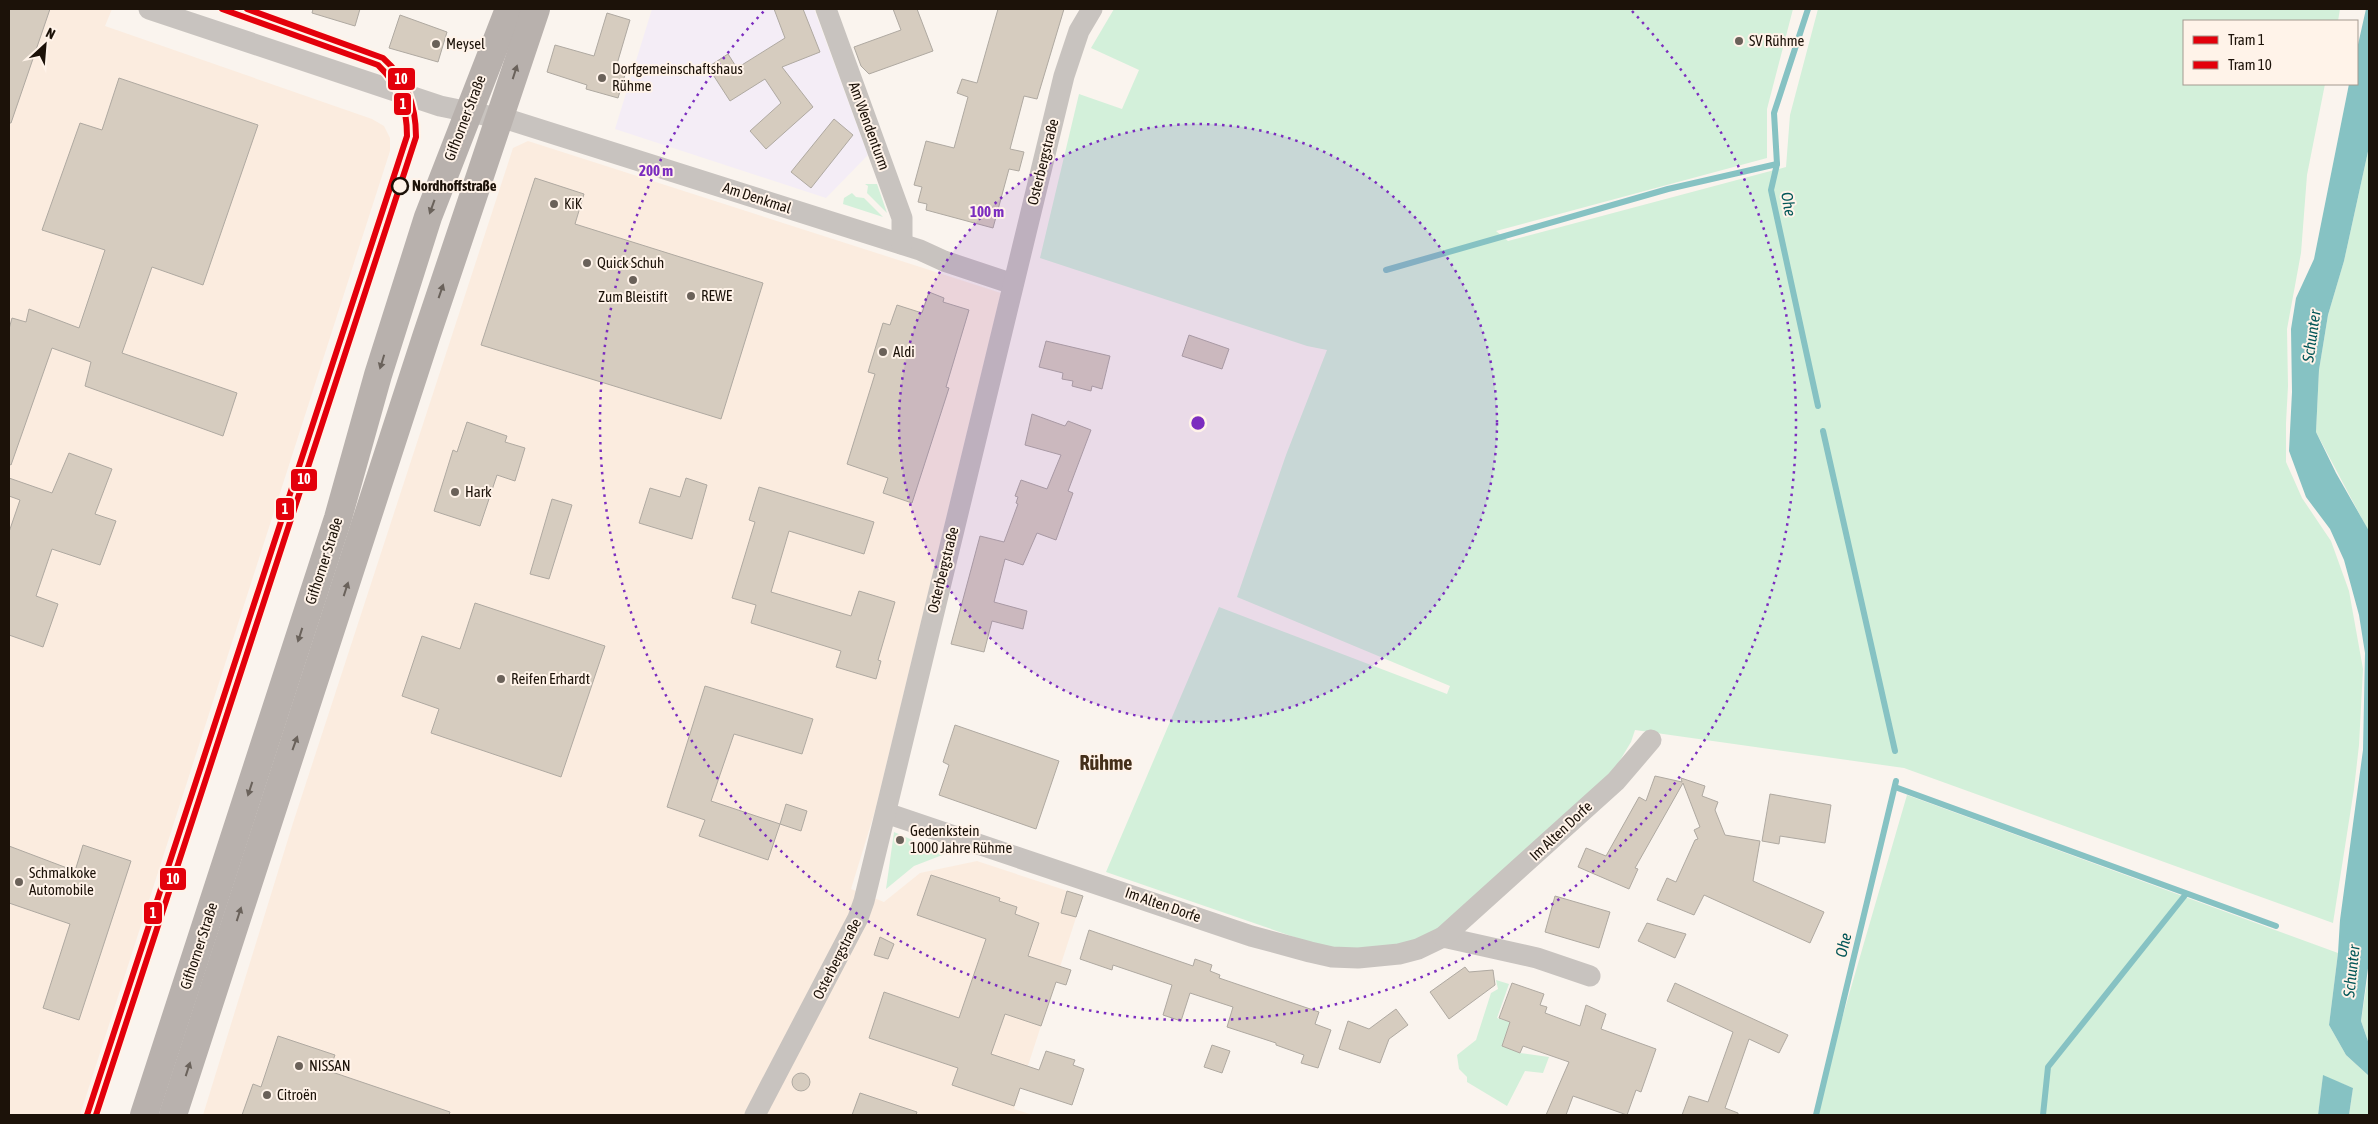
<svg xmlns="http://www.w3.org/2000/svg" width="2378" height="1124" viewBox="0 0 2378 1124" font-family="'Asap Condensed',sans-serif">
  <rect width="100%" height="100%" fill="#faf4ee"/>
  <g fill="#fbecdf">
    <path d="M9 9H112L105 26 372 119 384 126 390 138V151L80 1115H9Z"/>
    <path d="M528 141 1001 293 875 811 851 889 884 902 920 873 977 861 1083 896 1014 1109 1033 1115H203L293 823 513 148Z"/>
  </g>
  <path fill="#f4edf6" d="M652 9H814L868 155 826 198 615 129Z"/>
  <g fill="#d3f0da">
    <path d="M1114 9H1793L1767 109V158L1496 231 1508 241 1786 167 1790 115 1818 9H2340L2338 21H2184V84H2325L2307 175 2301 253 2287 329 2288 386 2286 423V462L2302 498 2331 541 2349 591 2363 669 2359 745 2354 789 2333 923 1904 768 1635 730 1631 742 1610 777 1435 932 1409 943 1368 951 1323 947 1106 872 1219 607 1447 694 1450 686 1237 597 1286 455 1327 350 1307 346 1040 258 1079 94 1122 109 1139 70 1091 48Z"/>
    <path d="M2369 147V532L2316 432 2319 370 2328 315 2344 261Z"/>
    <path d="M865 184H877L887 213 867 193 868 186Z"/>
    <path d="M852 193 856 197 864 198 883 217 843 204 844 198Z"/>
    <path d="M1907 795 2338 953 2329 1025 2346 1055 2369 1076V1115H2349L2353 1088 2323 1076 2318 1115H1814Z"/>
    <path d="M894 832 945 854 914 866 886 889Z"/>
    <path d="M2369 969V1044L2361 1021Z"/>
    <path d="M1496 980 1509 984 1497 1018 1510 1022 1502 1046 1520 1053 1549 1057 1543 1073 1525 1071 1507 1106 1467 1082V1077L1459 1069 1457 1055 1476 1040 1491 993 1498 989Z"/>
  </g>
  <g fill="#86c2c3">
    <path d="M2366 9H2369V147L2344 261 2328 315 2319 370 2316 432 2336 473 2369 531V961L2361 1021 2369 1044V1076L2346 1055 2329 1025 2338 953 2340 920 2363 750 2365 653 2359 615 2344 560 2330 529 2306 497 2289 451 2292 392 2291 329 2296 298 2314 259 2349 84H2357V49Z"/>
    <path d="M2323 1075 2353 1088 2349 1115H2318Z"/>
  </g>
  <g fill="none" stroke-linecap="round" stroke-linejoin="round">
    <g stroke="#86c2c3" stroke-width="6">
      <path d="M1808 9 1774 113 1777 164 1771 190 1818 406"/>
      <path d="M1386 270 1668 189 1777 164"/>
      <path d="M1823 431 1895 751"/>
      <path d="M1895 787 2276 926"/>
      <path d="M1816 1115 1896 781"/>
      <path d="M2043 1115 2048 1067 2186 894"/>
    </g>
  </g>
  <g fill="#d6ccbf" stroke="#afa9a1">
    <path d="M9 9H50L11 123H9Z"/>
    <path d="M313 9H360L355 26 312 13Z"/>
    <path d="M774 9H803L820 52 782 67 813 107 766 149 750 131 781 103 765 79 730 101 708 67 728 54 737 68 785 38Z"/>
    <path d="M893 9H917L933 51 869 74 861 66 854 47 901 30Z"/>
    <path d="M998 9H1064L1037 99 1024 96 1010 149 1024 152 1019 171 1009 169 993 228 926 210 927 204 918 202 922 187 914 185 926 141 954 148 968 97 957 93 962 79 977 83Z"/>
    <path d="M607 13 630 20 617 64 627 68 618 98 586 89 587 85 547 72 555 45 594 56Z"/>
    <path d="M400 15 447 32 438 62 389 48Z"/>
    <path d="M119 78 258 125 203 285 152 267 122 353 237 393 223 436 85 386 91 362 52 348 11 465 9 464V329L12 318 26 322 29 309 79 328 105 250 42 230 80 123 102 130Z"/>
    <path d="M834 119 853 135 811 188 791 172Z"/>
    <path d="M535 178 584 194 575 224 763 283 721 419 481 345Z"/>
    <path d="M929 292 944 298 943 302 969 310 946 387 949 388 912 503 883 493 888 478 847 464 875 374 868 372 883 323 890 325 897 305 922 313Z"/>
    <path d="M1189 335 1229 349 1222 369 1182 356Z"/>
    <path d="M1046 341 1110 356 1102 389 1092 386 1091 391 1072 386 1073 381 1062 379 1063 373 1039 367Z"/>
    <path d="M1032 414 1065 426 1068 421 1091 430 1068 491 1073 493 1056 540 1037 533 1023 565 1005 559 994 602 1027 611 1023 629 992 621 984 652 951 644 980 536 1004 542 1018 504 1016 503 1018 497 1015 496 1021 480 1047 489 1061 455 1025 445Z"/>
    <path d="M467 422 507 436 505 442 525 448 515 481 497 475 480 526 434 511 453 450 457 452Z"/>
    <path d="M69 453 112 469 95 514 116 521 100 565 52 549 36 596 58 604 43 647 9 635V532L20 500 9 496V478L52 493Z"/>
    <path d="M686 478 707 485 692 539 639 523 650 488 680 497Z"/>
    <path d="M759 487 874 522 864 554 789 531 771 592 851 616 859 591 895 602 878 660 881 661 876 679 836 667 841 651 751 623 756 605 732 598 755 522 749 520Z"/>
    <path d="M552 499 572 505 549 579 530 574Z"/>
    <path d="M475 603 605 646 561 777 431 733 439 709 402 696 422 636 460 649Z"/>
    <path d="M705 686 813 719 802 754 734 734 711 801 780 824 768 860 699 836 705 820 667 807Z"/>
    <path d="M955 725 1059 761 1036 829 939 795 949 765 943 762Z"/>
    <path d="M1655 776 1682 782 1681 778 1705 786 1702 796 1718 802 1715 810 1725 835 1760 841 1753 881 1824 912 1810 943 1704 895 1694 915 1657 900 1667 878 1676 882 1695 840 1698 839 1694 830 1700 827 1683 783 1635 868 1638 869 1629 889 1578 867 1586 848 1606 856 1639 797 1646 801Z"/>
    <path d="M1770 794 1831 805 1825 843 1780 836 1779 844 1762 841Z"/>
    <path d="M786 804 807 811 801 831 780 824Z"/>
    <path d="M83 845 131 861 79 1020 43 1008 70 924 9 903V846L75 871Z"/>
    <path d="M931 875 1000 898 999 901 1017 907 1015 914 1039 923 1028 956 1071 970 1066 985 1056 982 1041 1026 1005 1014 991 1054 1039 1070 1046 1051 1075 1060 1073 1065 1084 1069 1072 1105 1020 1088 1014 1106 952 1085 958 1068 869 1038 884 992 959 1018 986 939 917 915Z"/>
    <path d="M1067 891 1083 896 1076 917 1061 913Z"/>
    <path d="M1555 896 1610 912 1599 948 1545 932Z"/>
    <path d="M1647 923 1686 934 1675 958 1638 941Z"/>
    <path d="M1089 930 1193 966 1195 959 1212 965 1210 971 1220 975 1219 978 1319 1012 1315 1024 1331 1030 1318 1068 1301 1063 1304 1055 1276 1045V1043L1227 1027 1233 1007 1190 993 1181 1021 1163 1015 1172 985 1113 965 1112 970 1080 959Z"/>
    <path d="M880 937 894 944 888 959 874 955Z"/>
    <path d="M1465 967 1469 972 1493 970 1495 985 1449 1019 1430 992Z"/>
    <path d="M1512 983 1544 994 1540 1005 1547 1007 1545 1013 1580 1026 1586 1005 1606 1014 1601 1029 1656 1049 1641 1092 1636 1090 1627 1115 1573 1096 1566 1115H1546L1569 1062 1523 1046 1520 1053 1502 1046 1510 1022 1499 1018Z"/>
    <path d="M1675 983 1788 1035 1779 1053 1749 1039 1725 1108 1738 1113V1115H1682L1689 1096 1708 1102 1733 1032 1667 1001Z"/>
    <path d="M1396 1009 1408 1025 1389 1039 1380 1063 1339 1049 1348 1021 1369 1029Z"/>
    <path d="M278 1036 335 1055 329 1071 450 1112 449 1115H242L253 1084 261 1087Z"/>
    <path d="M1212 1045 1230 1051 1222 1073 1204 1067Z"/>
    <circle cx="801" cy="1082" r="9"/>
    <path d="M860 1093 917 1112 916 1115H852Z"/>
  </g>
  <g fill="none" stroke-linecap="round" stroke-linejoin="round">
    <g stroke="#c8c3bf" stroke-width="21">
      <path d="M149 9 440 106 513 121 920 250 944 261 1013 284"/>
      <path d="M826 9 902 218V244"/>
      <path d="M886 813 1251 936 1310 952 1332 957 1358 958 1399 954 1418 949 1443 937 1537 958 1590 976"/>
      <path d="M1443 937 1616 781 1651 740"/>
      <path d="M755 1115 858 918 864 901 1064 76 1079 31 1092 9"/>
    </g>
    <g stroke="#b8b1ad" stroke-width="28">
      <path d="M144 1115 338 518 378 375 428 217 509 9"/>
      <path d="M173 1115 426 337 536 9"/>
    </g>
    <defs>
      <path id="tram-1" d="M87 1115 407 136C407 107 399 85 378 65L222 9"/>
      <path id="tram-2" d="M96 1115 416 137C416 105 407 79 383 58L247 9"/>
    </defs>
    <use href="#tram-1" stroke="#fff3e9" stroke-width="10"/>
    <use href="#tram-2" stroke="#fff3e9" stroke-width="10"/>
    <use href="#tram-1" stroke="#e3000b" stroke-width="6"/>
    <use href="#tram-2" stroke="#e3000b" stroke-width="6"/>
  </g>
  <defs><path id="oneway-solid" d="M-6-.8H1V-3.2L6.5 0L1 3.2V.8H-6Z" transform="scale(1.25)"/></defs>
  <g fill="#6a625b">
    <use href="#oneway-solid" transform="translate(515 72) rotate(-72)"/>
    <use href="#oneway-solid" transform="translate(432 207) rotate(110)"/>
    <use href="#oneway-solid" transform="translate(441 291) rotate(-71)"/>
    <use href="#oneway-solid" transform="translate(382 362) rotate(107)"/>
    <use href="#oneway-solid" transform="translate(346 589) rotate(-72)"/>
    <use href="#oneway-solid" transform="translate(300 635) rotate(108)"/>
    <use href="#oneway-solid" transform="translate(295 743) rotate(-70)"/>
    <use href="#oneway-solid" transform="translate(250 789) rotate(108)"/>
    <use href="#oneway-solid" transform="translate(239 914) rotate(-72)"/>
    <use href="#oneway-solid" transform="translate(188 1069) rotate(-72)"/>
  </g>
  <circle cx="1198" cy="423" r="299" fill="#7b2cbf" fill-opacity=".12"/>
  <g fill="none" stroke="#7b2cbf" stroke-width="2.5" stroke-dasharray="2.5 5">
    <circle cx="1198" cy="423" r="299"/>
    <path d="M1632 11A598 598 0 1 1 764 11"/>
  </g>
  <g fill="#6a6159" stroke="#fff3e9" stroke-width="2">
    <circle cx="1739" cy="41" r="5"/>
    <circle cx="436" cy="44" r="5"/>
    <circle cx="602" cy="78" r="5"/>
    <circle cx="554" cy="204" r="5"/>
    <circle cx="587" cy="263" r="5"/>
    <circle cx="633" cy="280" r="5"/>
    <circle cx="691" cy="296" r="5"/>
    <circle cx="883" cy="352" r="5"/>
    <circle cx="455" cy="492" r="5"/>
    <circle cx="501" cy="679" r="5"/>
    <circle cx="900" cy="840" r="5"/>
    <circle cx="19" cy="882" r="5"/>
    <circle cx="299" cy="1066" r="5"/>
    <circle cx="267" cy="1095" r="5"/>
  </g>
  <circle fill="#fff3e9" stroke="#1c1209" stroke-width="2.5" cx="400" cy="186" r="8"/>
  <g text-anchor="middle" stroke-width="4" stroke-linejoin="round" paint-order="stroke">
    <g font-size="15" fill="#1c1209" stroke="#fff3e9" text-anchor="start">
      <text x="1749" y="46">SV Rühme</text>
      <text x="446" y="49">Meysel</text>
      <text x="612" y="74">Dorfgemeinschaftshaus<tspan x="612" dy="17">Rühme</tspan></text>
      <text x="564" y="209">KiK</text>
      <text x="597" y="268">Quick Schuh</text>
      <text x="701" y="301">REWE</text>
      <text x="633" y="302" text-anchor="middle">Zum Bleistift</text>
      <text x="893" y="357">Aldi</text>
      <text x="465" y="497">Hark</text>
      <text x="511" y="684">Reifen Erhardt</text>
      <text x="910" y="836">Gedenkstein<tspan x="910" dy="17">1000 Jahre Rühme</tspan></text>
      <text x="29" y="878">Schmalkoke<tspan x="29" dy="17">Automobile</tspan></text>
      <text x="309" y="1071">NISSAN</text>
      <text x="277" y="1100">Citroën</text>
    </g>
    <g font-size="15" fill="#1c1209" stroke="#fff3e9">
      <text transform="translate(465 118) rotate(-69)" y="5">Gifhorner Straße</text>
      <text transform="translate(869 126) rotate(70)" y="5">Am Wendenturm</text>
      <text transform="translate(1043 162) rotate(-76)" y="5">Osterbergstraße</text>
      <text transform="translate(757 198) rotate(18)" y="5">Am Denkmal</text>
      <text transform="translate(324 561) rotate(-72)" y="5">Gifhorner Straße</text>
      <text transform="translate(943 570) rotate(-76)" y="5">Osterbergstraße</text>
      <text transform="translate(1561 831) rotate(-43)" y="5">Im Alten Dorfe</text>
      <text transform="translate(1163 905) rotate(19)" y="5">Im Alten Dorfe</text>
      <text transform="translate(199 946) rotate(-72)" y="5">Gifhorner Straße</text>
      <text transform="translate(837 959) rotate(-63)" y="5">Osterbergstraße</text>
    </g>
    <g font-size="15" font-weight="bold" fill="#1c1209" stroke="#fff3e9" text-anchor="start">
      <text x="412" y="191">Nordhoffstraße</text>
    </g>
    <g font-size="16" font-style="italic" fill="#015557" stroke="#fff3e9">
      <text transform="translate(1789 204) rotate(80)" y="6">Ohe</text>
      <text transform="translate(2311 336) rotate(-82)" y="6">Schunter</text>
      <text transform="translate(1843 945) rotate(-77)" y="6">Ohe</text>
      <text transform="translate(2351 971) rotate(-84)" y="6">Schunter</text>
    </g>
    <g font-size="20" font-weight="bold" fill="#442f1a" stroke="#fff3e9">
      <text x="1106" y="770">Rühme</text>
    </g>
  </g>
  <circle cx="1198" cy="423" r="8" fill="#7b2cbf" stroke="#fff3e9" stroke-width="2.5"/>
  <g font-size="15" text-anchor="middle" font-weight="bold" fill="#7b2cbf" stroke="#fff3e9" stroke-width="4" stroke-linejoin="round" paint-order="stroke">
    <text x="656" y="176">200 m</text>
    <text x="987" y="217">100 m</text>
  </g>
  <g stroke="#fff3e9" stroke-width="2">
    <rect x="387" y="67" width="29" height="24" rx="5" fill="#e3000b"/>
    <rect x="393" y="92" width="19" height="24" rx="5" fill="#e3000b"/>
    <rect x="290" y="468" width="28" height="24" rx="5" fill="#e3000b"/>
    <rect x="275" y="497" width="20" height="24" rx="5" fill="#e3000b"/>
    <rect x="159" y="867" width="28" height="24" rx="5" fill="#e3000b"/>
    <rect x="143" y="901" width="20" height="24" rx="5" fill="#e3000b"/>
  </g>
  <g font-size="14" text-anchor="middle" font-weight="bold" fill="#fff">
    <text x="401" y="84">10</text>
    <text x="403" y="109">1</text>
    <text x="304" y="484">10</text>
    <text x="285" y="514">1</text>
    <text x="173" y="884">10</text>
    <text x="153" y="918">1</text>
  </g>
  <rect width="2378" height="1124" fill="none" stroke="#1c1209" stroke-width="20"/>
  <rect x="2183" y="20" width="175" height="65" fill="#fff3e9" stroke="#a4998f"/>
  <rect x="2193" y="36" width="25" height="8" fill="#e3000b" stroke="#a4998f"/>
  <text x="2228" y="45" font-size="15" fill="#1c1209">Tram 1</text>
  <rect x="2193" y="61" width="25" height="8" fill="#e3000b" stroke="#a4998f"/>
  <text x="2228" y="70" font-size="15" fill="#1c1209">Tram 10</text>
  <g transform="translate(45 45) rotate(26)" stroke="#fff3e9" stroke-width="4" paint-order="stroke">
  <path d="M0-4L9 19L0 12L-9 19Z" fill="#1c1209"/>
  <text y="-8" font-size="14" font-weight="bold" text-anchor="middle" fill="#1c1209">N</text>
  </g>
</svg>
